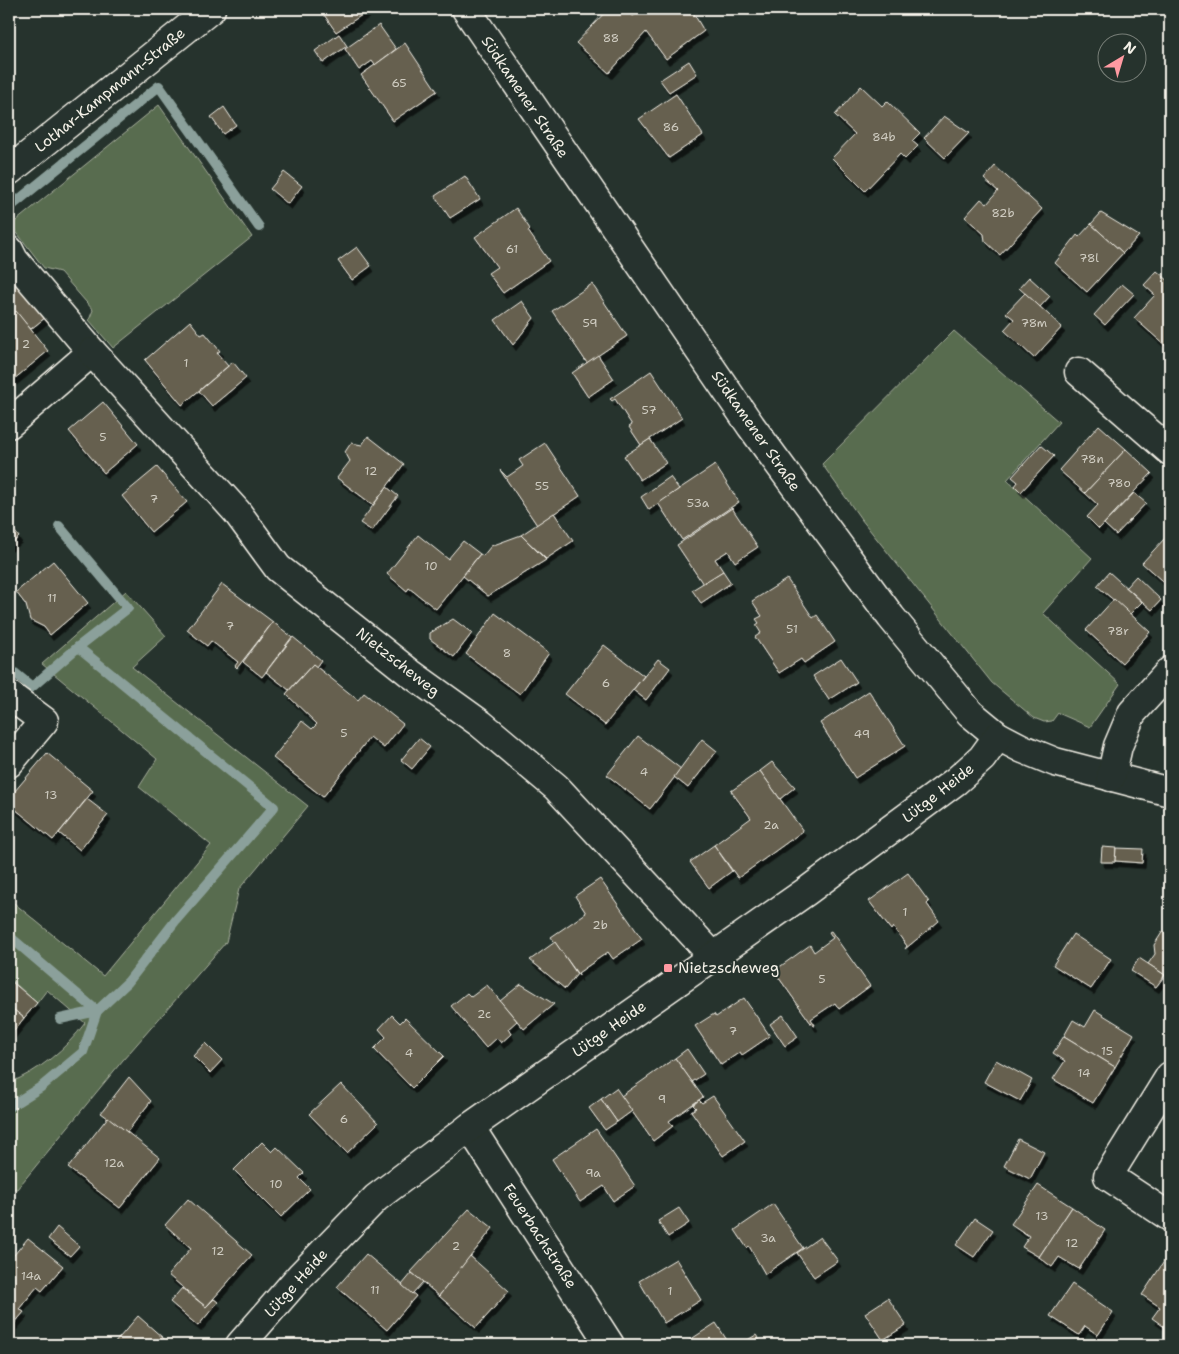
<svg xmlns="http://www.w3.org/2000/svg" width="1179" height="1354" viewBox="0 0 1179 1354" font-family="'Shantell Sans',sans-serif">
  <defs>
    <filter id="shadow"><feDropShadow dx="3" dy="5.5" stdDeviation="0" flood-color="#0009"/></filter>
  </defs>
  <rect width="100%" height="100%" fill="#26332d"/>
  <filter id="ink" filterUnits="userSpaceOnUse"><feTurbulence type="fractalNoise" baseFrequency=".02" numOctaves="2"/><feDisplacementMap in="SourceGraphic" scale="10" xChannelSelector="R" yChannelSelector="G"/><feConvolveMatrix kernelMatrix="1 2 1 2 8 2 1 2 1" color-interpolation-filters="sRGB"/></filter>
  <g filter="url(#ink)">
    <g fill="#596c4f" stroke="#a6ae9c">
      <path d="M159 105 252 237 113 348 89 320 93 310 60 272 44 268 11 225Z"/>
      <path d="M954 331 1059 422 1007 480 1092 558 1043 613 1120 684 1090 727 1058 713 1052 721 1044 722 1034 718 992 683 861 519 822 464Z"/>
      <path d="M126 591 166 636 132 667 308 806 239 889 226 942 123 1060 17 1189 9 1188V1083C39 1071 66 1049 85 1023L47 990 37 1003 9 978V899L103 976 211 845 139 787 157 759 42 664Z"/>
    </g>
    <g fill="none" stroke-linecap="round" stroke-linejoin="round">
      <g stroke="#8ba09b" stroke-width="10">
        <path d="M10 207 159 86 259 227"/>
        <path d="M59 526 128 608 78 647"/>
        <path d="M9 668 32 687 78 647 274 807 176 920 128 982 97 1011 60 1019"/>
        <path d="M9 936 97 1011 83 1052 41 1087 9 1107"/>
      </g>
    </g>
    <g fill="#66604f" stroke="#f4f1e8" filter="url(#shadow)">
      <path d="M320 9H371L336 32Z"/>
      <path d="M608 9H624L633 16 645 9H691L704 31 666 59 646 32 609 73 576 43Z"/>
      <path d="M379 25 396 49 375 65 372 61 359 70 345 49Z"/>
      <path d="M339 34 347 46 323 63 315 51Z"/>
      <path d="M405 43 437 91 393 121 361 75Z"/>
      <path d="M689 61 697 74 669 92 660 80Z"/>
      <path d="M861 86 882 106 887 101 920 133 912 141 918 146 905 159 900 154 865 191 832 158 855 134 835 115Z"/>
      <path d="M676 94 703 135 669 158 639 119Z"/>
      <path d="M224 107 236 125 223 134 211 117Z"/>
      <path d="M944 116 969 133 945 158 924 138Z"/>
      <path d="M995 166 1042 209 1000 255 985 241 984 234 965 217 981 199 987 204 998 191 984 179Z"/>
      <path d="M284 172 302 186 288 204 270 189Z"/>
      <path d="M465 176 480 199 450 218 435 196Z"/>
      <path d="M516 208 530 229 528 231 549 261 503 293 488 273 497 267 475 237Z"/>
      <path d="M1101 213 1139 236 1123 253 1091 224Z"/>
      <path d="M1091 224 1123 253 1087 292 1055 263 1077 235 1079 237Z"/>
      <path d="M357 247 371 266 352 280 338 261Z"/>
      <path d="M1157 271 1170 282V343L1167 347 1134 318 1155 295 1144 285Z"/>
      <path d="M1029 277 1050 296 1040 307 1019 288Z"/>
      <path d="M17 283 46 317 31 329 9 306V290Z"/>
      <path d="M592 284 627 336 587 363 552 311Z"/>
      <path d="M1122 284 1134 294 1105 325 1094 315Z"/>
      <path d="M1025 293 1062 327 1034 358 1004 330 1014 319 1006 313Z"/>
      <path d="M522 301 534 318 513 345 495 320Z"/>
      <path d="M16 311 48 351 13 380 9 375V317Z"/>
      <path d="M190 321 201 335 205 333 220 351 217 353 228 366 182 405 145 360Z"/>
      <path d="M598 355 614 379 588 397 572 373Z"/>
      <path d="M233 362 246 378 212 406 199 391Z"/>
      <path d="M651 371 682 418 641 445 629 427 632 425 615 399 612 401 610 399Z"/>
      <path d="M103 402 138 444 104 473 69 431Z"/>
      <path d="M1099 425 1126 449 1085 493 1059 470Z"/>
      <path d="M368 436 404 464 373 505 337 478 350 461 345 452 351 443 362 445Z"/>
      <path d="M650 439 666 463 640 480 624 456Z"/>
      <path d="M545 443 580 496 537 525 500 470 507 477 523 466 519 460Z"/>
      <path d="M1041 445 1054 456 1021 492 1015 486 1018 482 1012 477Z"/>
      <path d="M1126 449 1152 473 1099 529 1087 517 1098 505 1085 493Z"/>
      <path d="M715 465 739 502 682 540 658 503Z"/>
      <path d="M157 467 187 502 151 532 122 496Z"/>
      <path d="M670 477 679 489 649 510 641 497Z"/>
      <path d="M387 487 398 496 372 531 360 523Z"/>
      <path d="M1134 493 1146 503 1116 535 1104 524Z"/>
      <path d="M732 508 758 547 735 562 728 551 715 559 723 571 703 584 677 545Z"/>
      <path d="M554 513 573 541 546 559 521 535Z"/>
      <path d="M9 524 19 537 9 546Z"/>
      <path d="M418 535 448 559 463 541 480 554 436 609 409 588 407 591 387 574Z"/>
      <path d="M521 535 546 560 488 596 463 576 480 554 483 556 491 546Z"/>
      <path d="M1165 538 1170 542V588L1142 563Z"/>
      <path d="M53 561 88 603 50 635 44 627 30 620 26 605 16 592Z"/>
      <path d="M723 571 731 583 701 603 692 590Z"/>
      <path d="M1109 572 1142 602 1130 614 1097 586Z"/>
      <path d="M1136 576 1161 600 1152 610 1126 587Z"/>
      <path d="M787 579 813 618 817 615 835 642 804 663 801 659 779 673 755 637 761 633 756 625 759 623 756 619 762 616 752 601Z"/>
      <path d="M222 584 273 622 237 668 235 666 238 662 211 641 207 646 187 630Z"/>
      <path d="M1114 599 1150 632 1122 663 1086 630Z"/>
      <path d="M495 613 549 653 520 694 466 654Z"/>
      <path d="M453 619 472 633 454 657 430 639V633Z"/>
      <path d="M273 622 292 637 262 677 243 662Z"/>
      <path d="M293 637 321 660 316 667 313 664 289 690 266 672Z"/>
      <path d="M604 645 644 676 605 725 565 694Z"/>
      <path d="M841 658 857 682 829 700 813 676Z"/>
      <path d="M658 659 670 668 646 700 633 690Z"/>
      <path d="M313 664 358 700 364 693 403 724 384 748 370 737 323 797 273 758 302 721 312 729 317 724 286 694Z"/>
      <path d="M869 691 905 746 855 778 820 723Z"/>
      <path d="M638 736 681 769 650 809 607 775Z"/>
      <path d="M419 738 430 747 412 769 401 760Z"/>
      <path d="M702 739 717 751 688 788 674 777Z"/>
      <path d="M47 753 93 791 53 840 9 804V798Z"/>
      <path d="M772 762 795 787 780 799 760 771Z"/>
      <path d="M760 771 803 831 738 878 714 845 751 818 731 791Z"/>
      <path d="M87 799 108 815 80 850 59 833Z"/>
      <path d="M714 845 732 871 709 888 690 862Z"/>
      <path d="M1102 847 1116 848 1115 862H1101Z"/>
      <path d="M1116 848 1143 849 1142 863 1115 861Z"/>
      <path d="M908 873 929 902 927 904 939 921 905 949 907 946 893 927 891 930 869 901Z"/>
      <path d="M600 879 642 939 613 959 608 952 578 973 579 976 551 937 586 913 575 896Z"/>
      <path d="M831 931 870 986 839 1009 835 1003 811 1019 815 1025 813 1026 774 971 810 945 814 952 833 938 829 932Z"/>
      <path d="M1163 931 1170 936V978L1148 964 1155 954 1154 945Z"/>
      <path d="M1073 934 1111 959 1091 989 1053 965Z"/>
      <path d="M555 942 577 974 565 989 530 960Z"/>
      <path d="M1139 958 1165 975 1156 987 1131 971Z"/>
      <path d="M11 981 37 1003 24 1018 9 1006Z"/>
      <path d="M521 984 554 1004 524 1029 500 1001Z"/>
      <path d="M487 985 517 1021 508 1029 511 1034 501 1043 497 1038 486 1048 451 1006 467 993 471 997Z"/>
      <path d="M744 998 770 1036 742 1055 740 1052 721 1065 695 1026 714 1014 716 1017Z"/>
      <path d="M9 1006 24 1018 9 1037Z"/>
      <path d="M1095 1010 1134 1034 1115 1067 1064 1036 1073 1020 1085 1027Z"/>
      <path d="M392 1015 400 1023 405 1018 444 1056 412 1088 374 1049 386 1037 379 1029Z"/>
      <path d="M783 1015 798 1037 785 1046 770 1024Z"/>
      <path d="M1064 1036 1115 1067 1093 1103 1053 1079 1065 1061 1053 1053Z"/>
      <path d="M205 1043 222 1060 210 1073 193 1056Z"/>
      <path d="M687 1049 704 1074 692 1082 675 1058Z"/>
      <path d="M675 1058 703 1097 669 1121 673 1126 653 1141 621 1096Z"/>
      <path d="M996 1060 1032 1080 1020 1101 984 1082Z"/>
      <path d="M129 1077 151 1101 127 1132 101 1113Z"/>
      <path d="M341 1084 378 1123 347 1153 309 1114Z"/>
      <path d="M616 1088 632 1111 617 1122 601 1099Z"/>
      <path d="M713 1096 745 1141 723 1156 691 1111 696 1108 693 1105 699 1100 702 1103Z"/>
      <path d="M601 1099 617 1122 605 1130 589 1108Z"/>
      <path d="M108 1117 160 1158 120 1208 68 1168Z"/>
      <path d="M596 1129 635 1186 613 1201 604 1186 580 1202 552 1159Z"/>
      <path d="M1018 1139 1044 1152 1030 1179 1004 1166Z"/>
      <path d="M262 1142 272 1152 277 1147 304 1173 299 1178 310 1189 281 1217 234 1170Z"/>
      <path d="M1038 1185 1072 1207 1039 1257 1022 1247 1029 1236 1011 1224Z"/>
      <path d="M188 1199 252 1255 206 1307 168 1275 191 1248 165 1225Z"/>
      <path d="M773 1204 803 1248 765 1274 749 1246 747 1248 735 1230Z"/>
      <path d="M1072 1207 1105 1230 1079 1269 1059 1257 1052 1267 1039 1257Z"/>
      <path d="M679 1208 689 1223 668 1237 658 1221Z"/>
      <path d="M469 1209 493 1228 439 1296 411 1272Z"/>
      <path d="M975 1218 993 1230 974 1257 956 1245Z"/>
      <path d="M57 1227 79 1246 70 1256 48 1239Z"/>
      <path d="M820 1237 838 1261 814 1277 797 1253Z"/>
      <path d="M28 1238 63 1266 42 1291 37 1287 19 1309 24 1312 13 1325V1331L9 1332V1261Z"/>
      <path d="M366 1254 416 1296 387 1330 337 1287Z"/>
      <path d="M470 1256 509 1291 476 1328 439 1296Z"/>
      <path d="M1167 1257 1170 1259V1323L1166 1328 1152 1318 1160 1307 1142 1295Z"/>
      <path d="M676 1259 701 1300 664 1323 639 1281Z"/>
      <path d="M412 1273 423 1282 412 1294 402 1285Z"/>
      <path d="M1072 1284 1113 1312 1098 1335 1085 1326 1079 1335 1050 1316Z"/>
      <path d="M182 1288 206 1307 214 1299 218 1302 198 1326 170 1302Z"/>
      <path d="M888 1298 906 1325 883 1340 865 1313Z"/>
      <path d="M138 1316 171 1345H113Z"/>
      <path d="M716 1323 730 1345H682Z"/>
      <path d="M756 1335 763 1345H739Z"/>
    </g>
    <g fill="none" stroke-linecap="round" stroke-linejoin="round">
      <defs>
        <g id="minor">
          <path d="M466 9 751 426 891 617 970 713 998 736 1023 749 1055 762 1170 792"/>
          <path d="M9 171 211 9"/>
          <path d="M9 250 14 260 92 352 9 424"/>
          <path d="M92 352 237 512 278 568 410 673 481 724 556 787 713 956"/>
          <path d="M1079 372 1170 451"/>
          <path d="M9 695 44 721 9 763"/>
          <path d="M1111 777 1118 746 1132 713 1170 671"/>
          <path d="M1170 1076 1108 1176 1170 1217"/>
          <path d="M470 1127 610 1345"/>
          <path d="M240 1345 301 1275 376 1198 470 1127 807 891 956 781 982 758 998 736"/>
        </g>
      </defs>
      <use href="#minor" stroke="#f4f1e8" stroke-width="31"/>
      <use href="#minor" stroke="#26332d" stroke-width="28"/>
    </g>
  </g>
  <rect fill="#ff9aa2" stroke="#26332d" stroke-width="2" x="663" y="963" width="10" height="10" rx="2.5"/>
  <g text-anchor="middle" stroke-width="4" stroke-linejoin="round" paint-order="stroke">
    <g font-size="12" fill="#d0cdc2">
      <text x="611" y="42">88</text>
      <text x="399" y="87">65</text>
      <text x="671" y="131">86</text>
      <text x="884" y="141">84b</text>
      <text x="1003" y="217">82b</text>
      <text x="512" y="253">61</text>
      <text x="1089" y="262">78l</text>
      <text x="590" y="327">59</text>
      <text x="1034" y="327">78m</text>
      <text x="26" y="348">2</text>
      <text x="186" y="367">1</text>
      <text x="649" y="414">57</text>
      <text x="103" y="441">5</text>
      <text x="1092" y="463">78n</text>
      <text x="371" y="475">12</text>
      <text x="1119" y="487">78o</text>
      <text x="542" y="490">55</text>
      <text x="154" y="503">7</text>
      <text x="698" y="507">53a</text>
      <text x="431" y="570">10</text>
      <text x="52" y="602">11</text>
      <text x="230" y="630">7</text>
      <text x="792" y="633">51</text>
      <text x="1118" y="635">78r</text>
      <text x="507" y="657">8</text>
      <text x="606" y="687">6</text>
      <text x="344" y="737">5</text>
      <text x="862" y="738">49</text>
      <text x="644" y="776">4</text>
      <text x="51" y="799">13</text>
      <text x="771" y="829">2a</text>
      <text x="905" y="916">1</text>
      <text x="600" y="929">2b</text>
      <text x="822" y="983">5</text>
      <text x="484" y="1018">2c</text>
      <text x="733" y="1035">7</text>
      <text x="1107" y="1055">15</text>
      <text x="409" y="1057">4</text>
      <text x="1084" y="1077">14</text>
      <text x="662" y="1103">9</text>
      <text x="344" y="1123">6</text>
      <text x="114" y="1167">12a</text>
      <text x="593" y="1177">9a</text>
      <text x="276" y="1188">10</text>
      <text x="1042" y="1220">13</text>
      <text x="768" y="1242">3a</text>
      <text x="1072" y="1247">12</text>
      <text x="456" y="1250">2</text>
      <text x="218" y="1255">12</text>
      <text x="31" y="1280">14a</text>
      <text x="375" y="1294">11</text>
      <text x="670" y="1295">1</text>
    </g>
    <g font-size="15" fill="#f4f1e8" stroke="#26332d">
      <text transform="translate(110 90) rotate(-39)" y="5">Lothar-Kampmann-Straße</text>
      <text transform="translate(525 97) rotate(56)" y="5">Südkamener Straße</text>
      <text transform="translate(756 431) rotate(55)" y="5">Südkamener Straße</text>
      <text transform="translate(398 662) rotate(38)" y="5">Nietzscheweg</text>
      <text transform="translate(938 793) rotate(-38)" y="5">Lütge Heide</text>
      <text transform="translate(609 1029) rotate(-35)" y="5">Lütge Heide</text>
      <text transform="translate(540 1236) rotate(57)" y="5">Feuerbachstraße</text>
      <text transform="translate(296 1283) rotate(-48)" y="5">Lütge Heide</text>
    </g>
    <g font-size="15" fill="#f4f1e8" stroke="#26332d" text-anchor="start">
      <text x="678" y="973">Nietzscheweg</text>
    </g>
  </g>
  <rect width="1179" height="1354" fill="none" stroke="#26332d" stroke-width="30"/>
  <rect x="15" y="15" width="1149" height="1324" fill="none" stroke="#f4f1e8" stroke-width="2" filter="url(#ink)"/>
  <g transform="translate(1122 58) rotate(38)"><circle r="24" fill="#26332d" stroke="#787f78"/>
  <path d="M0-4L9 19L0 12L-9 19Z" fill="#ff9aa2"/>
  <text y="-8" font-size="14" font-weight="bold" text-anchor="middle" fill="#f4f1e8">N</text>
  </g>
</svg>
